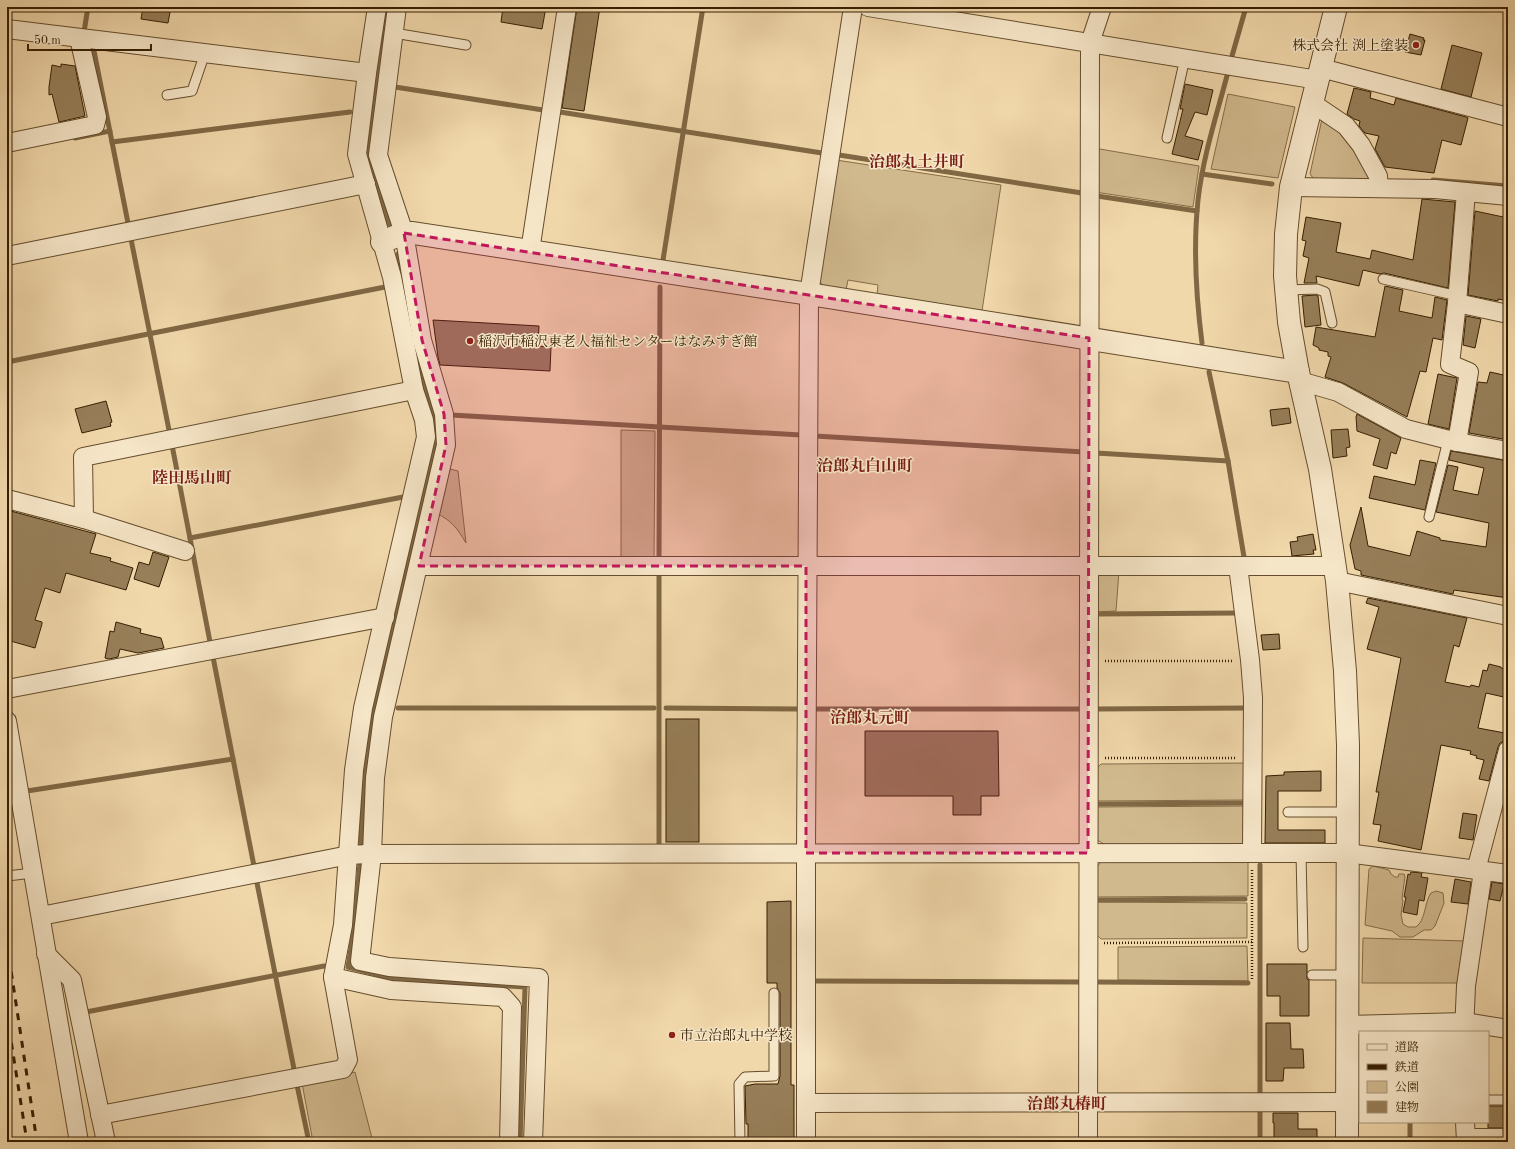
<svg xmlns="http://www.w3.org/2000/svg" width="1515" height="1149" viewBox="0 0 1515 1149" font-family="'Old Standard TT','Noto Serif JP',serif">
  <rect width="100%" height="100%" fill="#f1d8ab"/>
  <filter id="stains"><feTurbulence type="fractalNoise" baseFrequency=".005" numOctaves="4"/><feColorMatrix values="0 0 0 0 .2 0 0 0 0 .09 0 0 0 0 .02 0 0 0 .5 -.17"/></filter>
  <radialGradient id="worn" r=".72"><stop offset=".6" stop-color="#630" stop-opacity="0"/><stop offset="1" stop-color="#630" stop-opacity=".3"/></radialGradient>
  <g fill="#d1b98e" stroke="#846c48">
    <path d="M1228 94 1295 107 1278 178 1211 169Z"/>
    <path d="M1322 119 1343 129 1373 179 1316 182 1310 174Z"/>
    <path d="M1094 148 1199 166 1193 207 1095 192Z"/>
    <path d="M836 160 1001 185 982 311 877 295 878 285 848 280 846 290 824 287 818 279Z"/>
    <path d="M621 430 655 431 654 560H621Z"/>
    <path d="M446 468 458 471 466 543C457 528 452 521 436 513Z"/>
    <path d="M1100 571H1119L1116 611 1093 612V576Z"/>
    <path d="M1247 763V800L1094 801 1093 772 1101 764Z"/>
    <path d="M1248 806 1247 845H1105L1093 837 1094 807Z"/>
    <path d="M1102 861H1248V896L1095 897V869Z"/>
    <path d="M1373 866 1389 870 1391 874 1395 877H1398L1399 874H1404L1405 877 1402 898 1403 901 1401 915 1403 924 1408 927H1416C1426 920 1424 903 1431 893L1436 891 1443 893 1444 903 1435 926 1431 930H1424L1413 937H1400L1392 931 1365 925 1369 869Z"/>
    <path d="M1095 902 1247 903V938L1101 939 1095 933Z"/>
    <path d="M1363 938 1466 941 1460 983H1362Z"/>
    <path d="M1247 946 1248 981 1118 980V947Z"/>
    <path d="M355 1072 373 1142H313L302 1083Z"/>
  </g>
  <g fill="none" stroke-linecap="round" stroke-linejoin="round">
    <g stroke="#806844" stroke-width="5">
      <path d="M387 7 368 156 389 224"/>
      <path d="M84 32 88 7"/>
      <path d="M94 51 128 223"/>
      <path d="M1232 56 1246 7"/>
      <path d="M395 87 543 110"/>
      <path d="M560 112 822 153"/>
      <path d="M75 138 110 131"/>
      <path d="M112 142 350 112"/>
      <path d="M839 155 1082 193"/>
      <path d="M1202 174 1272 184"/>
      <path d="M1433 180 1508 186"/>
      <path d="M1097 196 1197 211"/>
      <path d="M131 239 169 430"/>
      <path d="M398 254 401 268"/>
      <path d="M663 260 703 7"/>
      <path d="M1202 343C1196 296 1193 248 1198 200 1203 156 1217 114 1228 72"/>
      <path d="M416 357 423 383 436 424V443L375 708 364 780 360 863 355 924 348 967 395 979 525 987 520 1142"/>
      <path d="M7 362 385 287"/>
      <path d="M1209 372 1228 461 1244 557"/>
      <path d="M451 415 801 435"/>
      <path d="M815 436 1084 452"/>
      <path d="M172 445 210 642"/>
      <path d="M1096 453 1228 461"/>
      <path d="M190 538 403 497"/>
      <path d="M659 558 660 287"/>
      <path d="M1097 614 1239 613"/>
      <path d="M213 657 254 866"/>
      <path d="M398 708H654"/>
      <path d="M666 708 799 709"/>
      <path d="M815 709H1082"/>
      <path d="M1097 709 1247 708"/>
      <path d="M27 791 233 759"/>
      <path d="M1099 804 1245 803"/>
      <path d="M659 844V573"/>
      <path d="M1260 865V1096"/>
      <path d="M257 883 294 1069"/>
      <path d="M1099 900 1245 899"/>
      <path d="M816 981 1081 982"/>
      <path d="M1097 982 1248 983"/>
      <path d="M86 1012 324 966"/>
      <path d="M297 1085 309 1142"/>
      <path d="M1260 1110V1142"/>
      <path d="M1410 1142V1122"/>
    </g>
  </g>
  <g fill="#977f59" stroke="#361f01">
    <path d="M143 7H171L168 23 141 19Z"/>
    <path d="M503 7H546L542 29 501 22Z"/>
    <path d="M577 7H600L584 111 562 108Z"/>
    <path d="M1410 34 1424 38 1423 40H1425L1421 55 1405 52Z"/>
    <path d="M1452 45 1482 53 1471 97 1441 89Z"/>
    <path d="M61 64 75 66 85 116 59 122 52 94 49 95V87L52 65 61 67Z"/>
    <path d="M1185 84 1213 90 1207 115 1195 112 1185 136 1203 141 1198 160 1172 154 1183 109H1180Z"/>
    <path d="M1354 88 1371 92 1370 98 1394 105 1396 98 1466 117 1468 118 1461 145 1442 140 1434 173 1385 167 1375 149 1379 136 1365 133 1359 126 1360 121 1354 119 1347 114Z"/>
    <path d="M1422 199 1455 202 1448 288 1384 273 1380 274 1363 270 1359 286 1316 276 1317 283H1304L1309 258 1303 256 1306 241 1302 240 1306 217 1341 223 1336 252 1370 259 1372 250 1413 260Z"/>
    <path d="M1475 211 1508 218V266L1504 283H1508V301L1498 299V301L1468 295Z"/>
    <path d="M1385 286 1403 290 1399 311 1432 318 1435 297 1447 300 1442 340 1433 338 1426 372 1420 371 1407 417 1343 383 1325 377 1331 357 1328 356V352L1319 350V348L1313 345 1316 327 1375 337Z"/>
    <path d="M1316 295 1318 296 1321 325 1305 327 1302 296Z"/>
    <path d="M1466 316 1481 319 1475 348 1463 345Z"/>
    <path d="M433 320 539 326 538 346 551 347 550 371 440 365 438 357Z"/>
    <path d="M1490 372 1508 376V440L1469 433 1478 382 1487 383Z"/>
    <path d="M1438 374 1457 378 1449 429 1428 424Z"/>
    <path d="M106 401 112 422 110 423 111 426 82 433 75 409Z"/>
    <path d="M1289 408 1291 423 1272 426 1270 410Z"/>
    <path d="M1357 414 1401 438 1396 454 1391 452 1387 469 1373 465 1380 439 1357 431 1356 417Z"/>
    <path d="M1348 429 1350 447 1346 448 1347 456 1333 458 1331 430Z"/>
    <path d="M1451 451 1508 461V598L1454 590 1453 594 1361 575V571L1355 569 1350 545 1361 507 1368 546 1410 556 1417 531 1440 538V540L1486 547 1489 523 1436 512 1448 465 1458 467 1453 490 1478 495 1484 468 1449 460Z"/>
    <path d="M1420 460 1436 463 1425 510 1369 498 1374 476 1415 485Z"/>
    <path d="M7 510 96 534 90 553 111 558 110 561 133 568 126 590 66 573 60 593 45 588 35 620 42 622V624L35 648 7 640Z"/>
    <path d="M1313 534 1316 550H1313L1314 554 1292 556 1290 542 1298 541 1297 537Z"/>
    <path d="M153 552 169 557 159 587 134 579 139 562 149 565Z"/>
    <path d="M1368 598 1467 618 1459 647 1454 645 1445 682 1470 687 1471 685 1479 687 1483 670 1487 671 1489 664 1501 667V668L1505 669 1504 672 1508 673V698L1486 693 1478 728 1505 733 1504 741 1500 743 1498 747 1489 781 1479 779 1484 760 1476 758 1477 756 1470 754 1471 751 1441 745 1421 850 1378 841 1381 825 1373 824 1379 792H1376L1401 658 1367 649 1379 607 1366 603Z"/>
    <path d="M116 622 141 629 140 633 161 638 164 648 138 653 120 649 118 657 109 659 105 658 110 631 114 632Z"/>
    <path d="M1279 634 1280 649 1263 650 1261 635Z"/>
    <rect x="666" y="719" width="33" height="123"/>
    <path d="M865 731H998L999 796H981V815H953V796H865Z"/>
    <path d="M1321 771V791H1278V830H1325V843H1265L1266 776 1284 775V772Z"/>
    <path d="M1463 813 1477 815 1473 840 1459 838Z"/>
    <path d="M1411 872 1422 873 1421 877 1428 878 1424 901 1419 900 1417 915 1403 912 1406 897H1404L1408 874 1410 875Z"/>
    <path d="M1455 879 1471 882 1468 904 1451 902Z"/>
    <path d="M1492 882 1504 884 1500 901 1489 899Z"/>
    <path d="M791 901V1085H794V1142H748V1124H746L745 1086 755 1084H778L780 1076V993L777 988V983H767V902Z"/>
    <path d="M1267 964H1307V979L1309 980V1016H1280V996H1267Z"/>
    <path d="M1266 1023H1290L1291 1049H1303L1304 1068H1284L1283 1081H1266Z"/>
    <rect x="1488" y="1106" width="20" height="22"/>
    <path d="M1273 1113H1298V1129H1317V1142H1274V1123H1273Z"/>
  </g>
  <g fill="none" stroke-linecap="round" stroke-linejoin="round">
    <defs>
      <g id="service">
        <path d="M394 33 466 45"/>
        <path d="M167 95 192 91 205 53"/>
        <path d="M1167 138 1185 58"/>
        <path d="M1383 279 1458 296"/>
        <path d="M1287 290 1317 289 1325 292 1332 323"/>
        <path d="M1429 517 1448 440"/>
        <path d="M1288 812H1347"/>
        <path d="M1301 853 1303 947"/>
        <path d="M7 876 33 873"/>
        <path d="M1312 975H1347"/>
        <path d="M1488 1100H1508"/>
        <path d="M740 1142 739 1084 745 1077 774 1076V993"/>
      </g>
      <g id="minor">
        <path d="M377 7 367 73 357 154 392 277 414 390 424 420 426 437 363 708 354 770 343 925 333 977 391 990 503 997 512 1007 509 1142"/>
        <path d="M397 7 378 155 404 233 422 340 444 414 446 445 383 717 375 778 372 854 360 961 389 967 539 978 533 1142"/>
        <path d="M868 7 1318 80"/>
        <path d="M7 29 367 73"/>
        <path d="M1321 68 1508 117"/>
        <path d="M1312 103 1346 126 1361 145 1378 176 1379 188"/>
        <path d="M7 143 95 125 97 117 79 38"/>
        <path d="M1291 187 1435 189 1508 196"/>
        <path d="M530 251 567 7"/>
        <path d="M7 256 366 184"/>
        <path d="M1457 303 1508 314"/>
        <path d="M1300 381 1338 392 1406 429 1457 442 1508 451"/>
        <path d="M1457 442 1469 372 1450 364 1457 303 1466 192"/>
        <path d="M7 499 84 519 83 457 414 390"/>
        <path d="M84 519 185 551"/>
        <path d="M419 566H1334"/>
        <path d="M1238 566 1250 660 1253 698 1252 853"/>
        <path d="M1337 581 1508 616"/>
        <path d="M7 689 385 617"/>
        <path d="M7 721 79 1142"/>
        <path d="M1476 870 1508 750"/>
        <path d="M41 916 349 855 367 854 1347 853 1508 874"/>
        <path d="M46 954 72 980 106 1142"/>
        <path d="M1347 1025 1464 1022 1508 1029"/>
        <path d="M1464 1032 1466 986 1483 871"/>
        <path d="M806 1103 1347 1102"/>
        <path d="M100 1115 343 1069 348 1060 333 977"/>
        <path d="M1465 1122 1466 1142"/>
        <path d="M1466 1138H1508"/>
        <path d="M806 1142V853L809 294 853 7"/>
        <path d="M1088 1142 1090 43 1102 7"/>
      </g>
      <g id="tertiary">
        <path d="M1336 7 1291 187 1286 234 1285 276 1289 322 1298 372 1320 469 1337 581 1345 671 1348 745 1347 1142"/>
        <path d="M382 242 404 233H413L809 294 1298 372"/>
      </g>
    </defs>
    <use href="#service" stroke="#654d2c" stroke-width="11"/>
    <use href="#minor" stroke="#654d2c" stroke-width="20"/>
    <use href="#tertiary" stroke="#654d2c" stroke-width="24"/>
    <g stroke="#361f01" stroke-width="2.5" stroke-dasharray="1 2" stroke-linecap="butt">
      <path d="M1105 661H1234"/>
      <path d="M1105 758H1236"/>
      <path d="M1252 870V981"/>
      <path d="M1104 943 1252 942"/>
    </g>
    <use href="#service" stroke="#f6e6c8" stroke-width="9"/>
    <use href="#minor" stroke="#f6e6c8" stroke-width="18"/>
    <use href="#tertiary" stroke="#f6e6c8" stroke-width="22"/>
    <g stroke="#361f01" stroke-width="3" stroke-dasharray="7 7" stroke-linecap="butt">
      <path d="M7 944 37 1142"/>
      <path d="M7 1015 27 1142"/>
    </g>
  </g>
  <path fill="#c2185b" fill-opacity="0.2" stroke="#c2185b" stroke-width="3" stroke-dasharray="8 5" stroke-linejoin="round" d="M404 233 1089 338 1088 853H806V566H419L446 445 444 414 422 340Z"/>
  <g fill="#8f2418" stroke="#f6e6c8" stroke-width="1.5">
    <circle cx="1416" cy="45" r="4"/>
    <circle cx="470" cy="341" r="4"/>
    <circle cx="672" cy="1035" r="4"/>
  </g>
  <g text-anchor="middle" stroke-width="3" stroke-linejoin="round" paint-order="stroke">
    <g font-size="14" fill="#361f01" stroke="#f6e6c8" text-anchor="start">
      <text x="1408" y="50" text-anchor="end">株式会社 渕上塗装</text>
      <text x="478" y="346">稲沢市稲沢東老人福祉センターはなみすぎ館</text>
      <text x="680" y="1040">市立治郎丸中学校</text>
    </g>
    <g font-size="16" font-weight="bold" fill="#7a1f14" stroke="#f6e6c8">
      <text x="917" y="167">治郎丸土井町</text>
      <text x="865" y="471">治郎丸白山町</text>
      <text x="192" y="483">陸田馬山町</text>
      <text x="870" y="723">治郎丸元町</text>
      <text x="1067" y="1109">治郎丸椿町</text>
    </g>
  </g>
  <rect width="1515" height="1149" fill="none" stroke="#f1d8ab" stroke-width="24"/>
  <rect x="8" y="8" width="1499" height="1133" fill="none" stroke="#361f01" stroke-width="2"/>
  <rect x="12" y="12" width="1491" height="1125" fill="none" stroke="#361f01"/>
  <rect x="1359" y="1031" width="130" height="92" fill="#f6e6c8" stroke="#a99678"/>
  <rect x="1367" y="1044" width="20" height="6" fill="#f6e6c8" stroke="#a99678"/>
  <text x="1395" y="1051" font-size="12" fill="#361f01">道路</text>
  <rect x="1367" y="1064" width="20" height="6" fill="#361f01" stroke="#a99678"/>
  <text x="1395" y="1071" font-size="12" fill="#361f01">鉄道</text>
  <rect x="1367" y="1081" width="20" height="12" fill="#d1b98e" stroke="#a99678"/>
  <text x="1395" y="1091" font-size="12" fill="#361f01">公園</text>
  <rect x="1367" y="1101" width="20" height="12" fill="#977f59" stroke="#a99678"/>
  <text x="1395" y="1111" font-size="12" fill="#361f01">建物</text>
  <path d="M28 44v6h123v-6" fill="none" stroke="#361f01" stroke-width="2"/>
  <text x="34" y="44" font-size="12" fill="#361f01" stroke="#f6e6c8" stroke-width="3" paint-order="stroke">50 m</text>
  <rect width="100%" height="100%" filter="url(#stains)"/>
  <rect width="100%" height="100%" fill="url(#worn)"/>
</svg>
